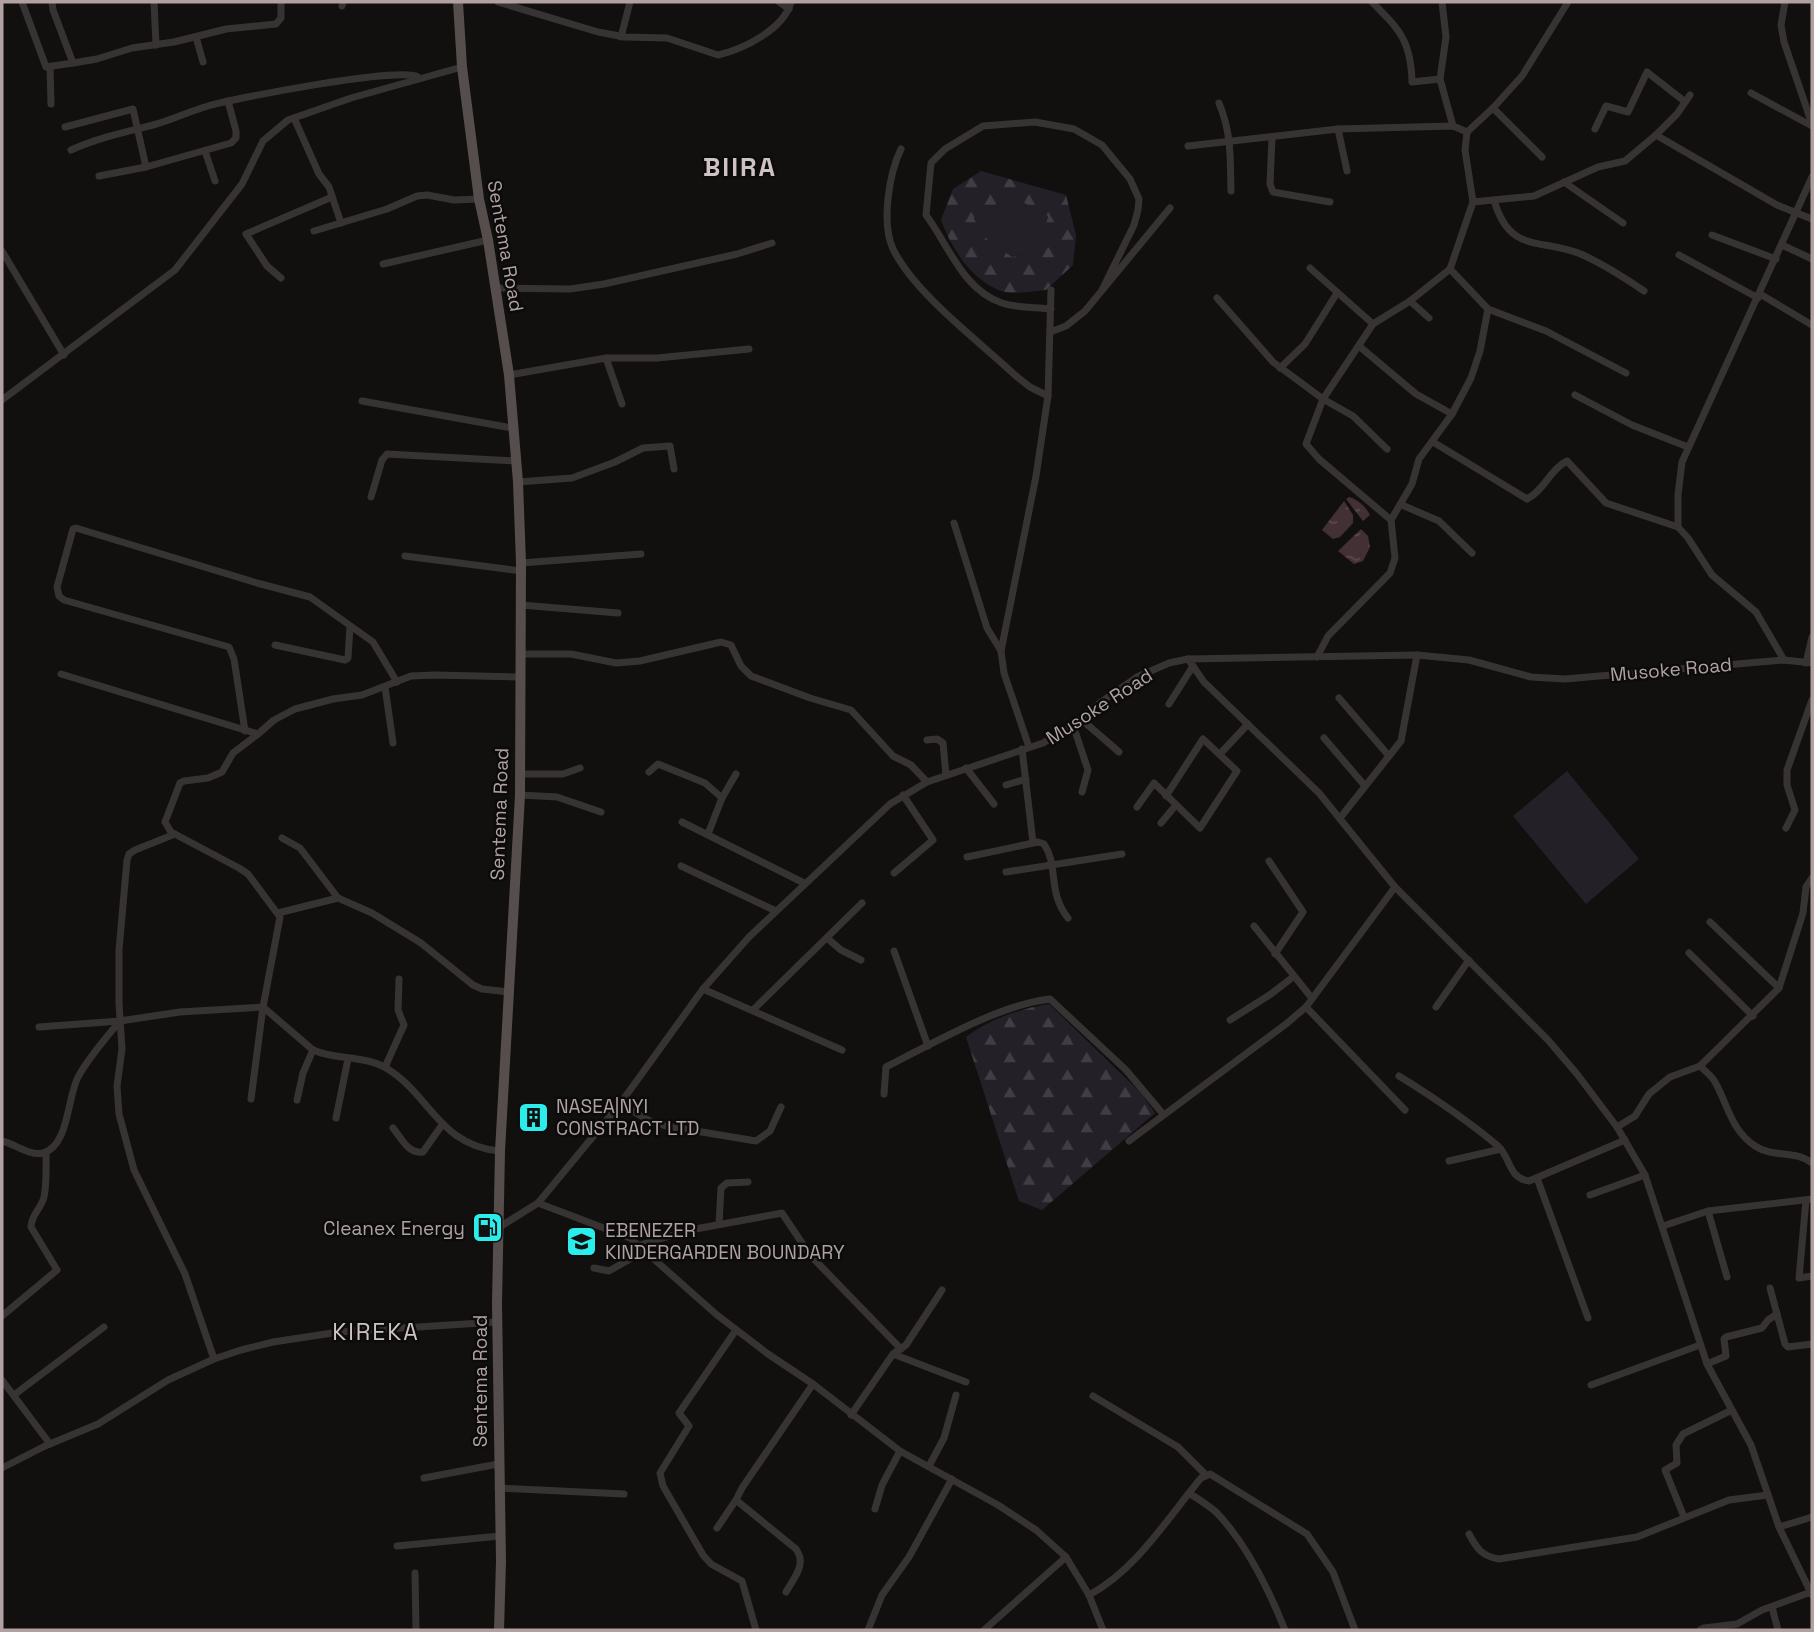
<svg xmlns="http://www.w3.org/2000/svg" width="1814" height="1632" viewBox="0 0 1814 1632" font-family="'Space Grotesk',sans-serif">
  <defs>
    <pattern id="forest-firs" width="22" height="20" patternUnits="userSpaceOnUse" patternTransform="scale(1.75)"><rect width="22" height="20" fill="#242028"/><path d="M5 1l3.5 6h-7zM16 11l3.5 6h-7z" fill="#413d44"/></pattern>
    <pattern id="water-ripples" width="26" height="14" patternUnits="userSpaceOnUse" patternTransform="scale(1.75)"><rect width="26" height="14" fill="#433034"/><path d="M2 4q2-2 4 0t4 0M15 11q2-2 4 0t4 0" fill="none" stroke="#5c4b4e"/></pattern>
  </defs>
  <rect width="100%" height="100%" fill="#11100f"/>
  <g fill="url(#forest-firs)" fill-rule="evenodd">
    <path d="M981 171 1066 195 1076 235 1073 265 1046 290C1033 291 1013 295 1001 291 970 279 952 249 941 220L953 189ZM1048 216 1039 248 1012 257Z"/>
    <path d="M1049 1004 1140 1092 1155 1113 1042 1210 1019 1201 966 1037C989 1019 1020 1009 1049 1004Z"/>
  </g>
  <g fill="#242028">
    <path d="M1019 200 1048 216 1040 248 1012 257 987 239 974 219 977 208Z"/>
    <path d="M1567 771 1639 859 1586 904 1513 816Z"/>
  </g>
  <g fill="url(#water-ripples)">
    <path d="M1349 497C1357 499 1366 507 1370 515L1363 521 1346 499Z"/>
    <path d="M1344 501 1353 515V523L1340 537 1333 539 1322 530Z"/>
    <path d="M1361 529 1368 536 1370 547 1363 561 1354 564 1338 551Z"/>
  </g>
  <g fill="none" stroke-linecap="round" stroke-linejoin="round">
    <g stroke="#383333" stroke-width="7">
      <path d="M22 2 46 67 73 63"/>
      <path d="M52 2 53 10 73 63 97 59 132 48 174 42 226 29 276 24 281 18V2"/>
      <path d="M154 2 156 45"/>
      <path d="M498 2 598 32 625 37 667 38 718 55C744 49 784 29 791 2"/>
      <path d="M779 2 789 9"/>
      <path d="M1372 2C1400 30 1411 41 1412 82L1440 79"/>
      <path d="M1442 2 1446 37 1440 79 1453 126"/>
      <path d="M1785 2 1781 25 1784 42 1812 124"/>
      <path d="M342 6 343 2"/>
      <path d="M196 37 203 62"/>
      <path d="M621 37 630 2"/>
      <path d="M50 67 51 104"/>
      <path d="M1751 93 1812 126"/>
      <path d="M1219 103C1232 135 1230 157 1231 191"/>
      <path d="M1493 108 1542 157"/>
      <path d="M294 118 319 174 329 187 341 223"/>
      <path d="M65 127 133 109 146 167"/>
      <path d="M1338 129 1347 171"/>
      <path d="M1595 129 1606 106 1628 112 1647 72 1684 101"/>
      <path d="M1656 135 1777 205 1812 219"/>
      <path d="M1272 138 1270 184 1273 192 1330 202"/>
      <path d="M1188 146 1338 129 1453 126 1467 132"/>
      <path d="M901 149C889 174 881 223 893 249 915 294 979 341 1016 376L1030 387 1048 396"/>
      <path d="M71 150C98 138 125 132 153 125 172 120 190 111 208 106 235 98 403 66 418 77"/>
      <path d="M205 151 215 181"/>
      <path d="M99 176 146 167 231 143 236 138V131L228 101"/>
      <path d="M1564 182 1623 223"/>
      <path d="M1494 200C1510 256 1543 237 1583 255 1605 265 1625 278 1644 291"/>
      <path d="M1473 202 1534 196 1598 167 1625 161 1656 135 1677 114 1690 95"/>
      <path d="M314 231 387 209 417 196 427 195 454 200 479 199"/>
      <path d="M1712 235 1776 259"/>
      <path d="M1782 245 1812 259"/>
      <path d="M2 251 64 355"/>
      <path d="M1679 255 1758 298"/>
      <path d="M383 264 488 240"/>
      <path d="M1310 268 1373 324"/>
      <path d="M1450 269 1488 309 1546 331 1626 373"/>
      <path d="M281 278 267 266 246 234 332 197"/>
      <path d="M496 288 570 289 604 284 737 254 772 243"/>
      <path d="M1760 294 1812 325"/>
      <path d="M1217 298 1273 362 1323 399 1353 416 1387 449"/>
      <path d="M1410 301 1429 318"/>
      <path d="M1051 309C1036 307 1017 308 1002 303 963 290 949 246 926 215L931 163 945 149 983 126 1035 122 1074 129 1102 145 1130 179 1139 199 1138 210 1134 225 1103 288"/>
      <path d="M1050 332 1066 326 1085 311 1170 208"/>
      <path d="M1359 346 1416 394 1452 414"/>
      <path d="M606 358 622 404"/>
      <path d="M1280 368 1305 344 1337 293"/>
      <path d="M509 375 606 358H657L749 349"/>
      <path d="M1575 395 1632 425 1688 447"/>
      <path d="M2 400 175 270 242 184 263 141 288 120 351 98 462 67"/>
      <path d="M362 401 512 428"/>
      <path d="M1433 442 1527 499C1544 491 1550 469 1567 461L1606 503 1678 527 1688 538 1712 575 1756 612 1784 660"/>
      <path d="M518 482 572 478 615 462 643 448 670 446 674 469"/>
      <path d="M371 497 382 460 387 454 516 461"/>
      <path d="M1402 505 1439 521 1472 553"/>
      <path d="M1391 520 1319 459 1306 444 1323 399 1373 324 1410 301 1450 269 1473 202 1465 150 1467 132 1493 108 1522 76 1568 2"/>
      <path d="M954 523 987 628 1001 651"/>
      <path d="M1678 527V495L1682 462 1812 177"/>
      <path d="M405 556 521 571"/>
      <path d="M521 563 641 554"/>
      <path d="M521 605 618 613"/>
      <path d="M275 645 345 660 348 658 350 626"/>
      <path d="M520 654H571L616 663 640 661 721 642 731 645 741 666 751 676 810 698 851 710 893 756 911 765 927 782"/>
      <path d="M1317 657 1328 636 1390 573 1395 558 1391 520 1412 484 1419 459 1452 414 1471 378 1480 351 1488 309"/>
      <path d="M1188 659 1204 682 1319 793 1395 887 1548 1040 1577 1074 1617 1127 1645 1175 1707 1364 1751 1445 1779 1527 1812 1595"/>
      <path d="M1806 663 1812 637"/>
      <path d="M61 674 258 734 274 720 295 709 333 699 362 695 411 676 435 675 519 677"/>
      <path d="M385 687 393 743"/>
      <path d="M1339 698 1389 756"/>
      <path d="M1169 704 1193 666"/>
      <path d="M1081 719 1119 752"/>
      <path d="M1073 725 1088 770 1082 792"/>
      <path d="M245 731 234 659 229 647 64 600 59 596 57 587 73 529 76 528 257 583 310 597 373 642 397 682"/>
      <path d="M1324 738 1365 786"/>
      <path d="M927 740 937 739 943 743 946 775"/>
      <path d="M1029 747 1004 673 1001 651 1036 476 1048 396 1051 290"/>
      <path d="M1022 749 1033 843"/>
      <path d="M1220 754 1248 724"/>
      <path d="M966 768 994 804"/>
      <path d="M649 772 658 764 705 783 722 798 708 834"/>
      <path d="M519 774H563L580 768"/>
      <path d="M1006 785 1026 779"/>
      <path d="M520 795 557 797 601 812"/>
      <path d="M722 798 736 774"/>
      <path d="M1137 807 1154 783 1200 828 1237 771 1203 739 1166 796"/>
      <path d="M1340 818 1401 741 1417 655"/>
      <path d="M682 822 804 883"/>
      <path d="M1161 823 1176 805"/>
      <path d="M1786 828 1795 810 1787 785V770L1812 700"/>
      <path d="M175 834 135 850 129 854 127 860 119 950V1003L122 1049 117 1086 119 1114 134 1170 185 1274 214 1359"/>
      <path d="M282 838 300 848 338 898 372 913 421 943 473 985 482 989 509 992"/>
      <path d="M967 857 1038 842 1044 844C1059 866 1047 892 1068 918"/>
      <path d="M1269 861 1303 912 1275 954"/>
      <path d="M681 866 776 911"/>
      <path d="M1006 872 1122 854"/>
      <path d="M894 873 933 840 903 795"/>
      <path d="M278 913 338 898"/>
      <path d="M1710 922 1779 988"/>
      <path d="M1254 926 1311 997"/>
      <path d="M827 938 841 950 861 960"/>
      <path d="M894 951 928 1046"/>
      <path d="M1689 953 1753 1016"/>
      <path d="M703 989 842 1050"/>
      <path d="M1306 1007 1405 1110"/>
      <path d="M1436 1007 1469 960"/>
      <path d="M753 1010 862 903"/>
      <path d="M1230 1020 1271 994 1293 977"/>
      <path d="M39 1027 120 1021 180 1012 263 1007 313 1050C335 1060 364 1055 386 1068 430 1094 439 1146 500 1151"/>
      <path d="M1700 1066C1705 1071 1712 1076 1715 1082 1728 1105 1731 1130 1755 1146 1773 1158 1796 1150 1812 1163"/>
      <path d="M385 1067 404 1025 398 1010 399 979"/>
      <path d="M1399 1076C1433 1097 1467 1120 1498 1146 1511 1158 1508 1178 1529 1181L1625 1140"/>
      <path d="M884 1094 886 1067C932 1044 998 1005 1050 999L1126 1070 1163 1114"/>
      <path d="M251 1099 263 1007 280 917 248 874 239 868 171 832 165 822 180 783 184 781 208 778 222 772 233 753 258 734"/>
      <path d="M297 1100 303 1073 313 1050"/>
      <path d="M620 1104 652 1122 666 1126 756 1141 770 1131 781 1107"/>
      <path d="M336 1118 348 1059"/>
      <path d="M1617 1127 1635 1116 1649 1094 1670 1077 1700 1066 1779 988 1803 913 1806 887 1812 878"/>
      <path d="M393 1128C402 1139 408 1154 423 1152L442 1125"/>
      <path d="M2 1141C15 1144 29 1156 43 1153 69 1146 67 1098 78 1077 89 1057 105 1039 120 1021"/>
      <path d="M1129 1141 1286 1024 1306 1007 1395 887"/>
      <path d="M1449 1161 1501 1149"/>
      <path d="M1537 1178 1588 1318"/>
      <path d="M1590 1195 1645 1175"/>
      <path d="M1806 1200 1799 1278 1812 1276"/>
      <path d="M538 1203 630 1238 717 1315 768 1354 813 1384 900 1451 998 1505 1036 1530 1066 1557 1089 1595 1103 1630"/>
      <path d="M1708 1211 1727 1277"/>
      <path d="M719 1224 721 1188 727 1183 748 1182"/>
      <path d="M1663 1226 1708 1211 1812 1199"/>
      <path d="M498 1228 538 1203 620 1104 703 989 749 937 890 804 927 782 1043 743 1073 725 1101 702 1137 677 1169 663 1188 659 1417 655 1469 660 1531 677 1565 679 1784 660 1812 663"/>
      <path d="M640 1245 690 1230 782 1213 810 1255 901 1349"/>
      <path d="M594 1268 609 1271 637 1255 644 1248"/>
      <path d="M1770 1288 1785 1344 1788 1347 1812 1344"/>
      <path d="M2 1316 57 1270 31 1227C31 1215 41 1209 44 1197 47 1183 46 1167 46 1152"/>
      <path d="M736 1330 679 1413 689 1426 660 1473 663 1486 703 1555 711 1564 742 1581 756 1630"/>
      <path d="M893 1354 966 1382"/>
      <path d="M1707 1364 1726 1356 1724 1339 1726 1337 1762 1328 1768 1320 1777 1314"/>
      <path d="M2 1380 50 1444"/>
      <path d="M1591 1385 1700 1345"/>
      <path d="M14 1395 104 1327"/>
      <path d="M1093 1396 1178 1447 1206 1475"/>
      <path d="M851 1415 893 1354 906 1345 942 1290"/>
      <path d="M929 1466 944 1438 956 1395"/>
      <path d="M2 1468 45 1446 98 1424 168 1380 214 1359 241 1350 273 1342 339 1332 497 1322"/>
      <path d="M424 1478 498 1464"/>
      <path d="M498 1488 624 1494"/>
      <path d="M1189 1493C1198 1499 1208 1505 1216 1512 1247 1544 1269 1590 1285 1630"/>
      <path d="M875 1509 882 1485 900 1451"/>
      <path d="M1684 1517 1665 1470 1677 1463 1676 1445 1683 1434 1732 1410"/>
      <path d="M1779 1527 1812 1517"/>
      <path d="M717 1528 736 1500"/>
      <path d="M1469 1534C1477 1549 1482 1556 1499 1559L1637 1537 1729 1500 1768 1495"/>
      <path d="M397 1546 500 1536"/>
      <path d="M415 1573 416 1630"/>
      <path d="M786 1592C794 1578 807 1564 796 1549L736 1500 742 1488 813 1384"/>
      <path d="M1089 1595C1136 1570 1167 1519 1201 1478L1210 1474 1307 1534 1333 1572 1355 1630"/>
      <path d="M1772 1607 1778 1630"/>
      <path d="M868 1630 882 1595 909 1557 952 1479"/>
      <path d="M984 1630 1066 1557"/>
      <path d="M1700 1630 1704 1628 1737 1624 1762 1610 1811 1592"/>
    </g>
    <path stroke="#554e4d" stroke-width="10" d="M458 2 462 67 479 199 488 240 509 375 518 482 521 563 520 795 500 1151 497 1303 501 1561 499 1630"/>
  </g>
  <defs>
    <symbol id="building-square" viewBox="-11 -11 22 22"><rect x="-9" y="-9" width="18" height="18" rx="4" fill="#2bedec" stroke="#0c0b0b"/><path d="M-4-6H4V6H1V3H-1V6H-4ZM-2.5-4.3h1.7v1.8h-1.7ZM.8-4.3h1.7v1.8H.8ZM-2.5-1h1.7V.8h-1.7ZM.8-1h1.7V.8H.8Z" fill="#111"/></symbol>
    <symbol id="fuel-square" viewBox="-11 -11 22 22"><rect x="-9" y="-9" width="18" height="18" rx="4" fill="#2bedec" stroke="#0c0b0b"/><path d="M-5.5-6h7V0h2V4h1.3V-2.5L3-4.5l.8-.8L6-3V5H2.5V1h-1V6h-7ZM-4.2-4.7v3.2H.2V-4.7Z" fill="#111"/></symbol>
    <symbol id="school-square" viewBox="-11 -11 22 22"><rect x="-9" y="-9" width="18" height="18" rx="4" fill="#2bedec" stroke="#0c0b0b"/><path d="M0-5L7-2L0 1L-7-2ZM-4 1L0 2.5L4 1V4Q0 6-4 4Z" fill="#111"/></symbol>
  </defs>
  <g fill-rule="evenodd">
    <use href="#building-square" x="516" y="1100" width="35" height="35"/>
    <use href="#fuel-square" x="470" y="1210" width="35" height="35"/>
    <use href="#school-square" x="564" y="1224" width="35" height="35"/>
  </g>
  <g text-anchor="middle" stroke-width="5" stroke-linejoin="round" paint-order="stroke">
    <g font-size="19" fill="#b1a1a1" stroke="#0c0b0b">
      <text transform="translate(506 246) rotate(80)" y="7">Sentema Road</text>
      <text transform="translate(1671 669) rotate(-5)" y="7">Musoke Road</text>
      <text transform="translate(1099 706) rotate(-33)" y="7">Musoke Road</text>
      <text transform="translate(499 814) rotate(-88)" y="7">Sentema Road</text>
      <text transform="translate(480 1381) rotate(-90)" y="7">Sentema Road</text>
    </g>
    <g font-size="19" fill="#b1a1a1" stroke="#0c0b0b" text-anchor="start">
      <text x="556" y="1113">NASEA|NYI<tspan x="556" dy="22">CONSTRACT LTD</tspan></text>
      <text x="465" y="1235" text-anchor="end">Cleanex Energy</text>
      <text x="605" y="1237">EBENEZER<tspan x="605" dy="22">KINDERGARDEN BOUNDARY</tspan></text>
    </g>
    <g font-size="23" letter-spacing="2" fill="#cec2c2" stroke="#0c0b0b">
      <text x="376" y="1340">KIREKA</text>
    </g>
    <g font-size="26" font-weight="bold" letter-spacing="2" fill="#cec2c2" stroke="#0c0b0b">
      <text x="740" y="176">BIIRA</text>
    </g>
  </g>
  <rect width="1814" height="1632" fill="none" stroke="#b1a1a1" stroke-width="7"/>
</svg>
